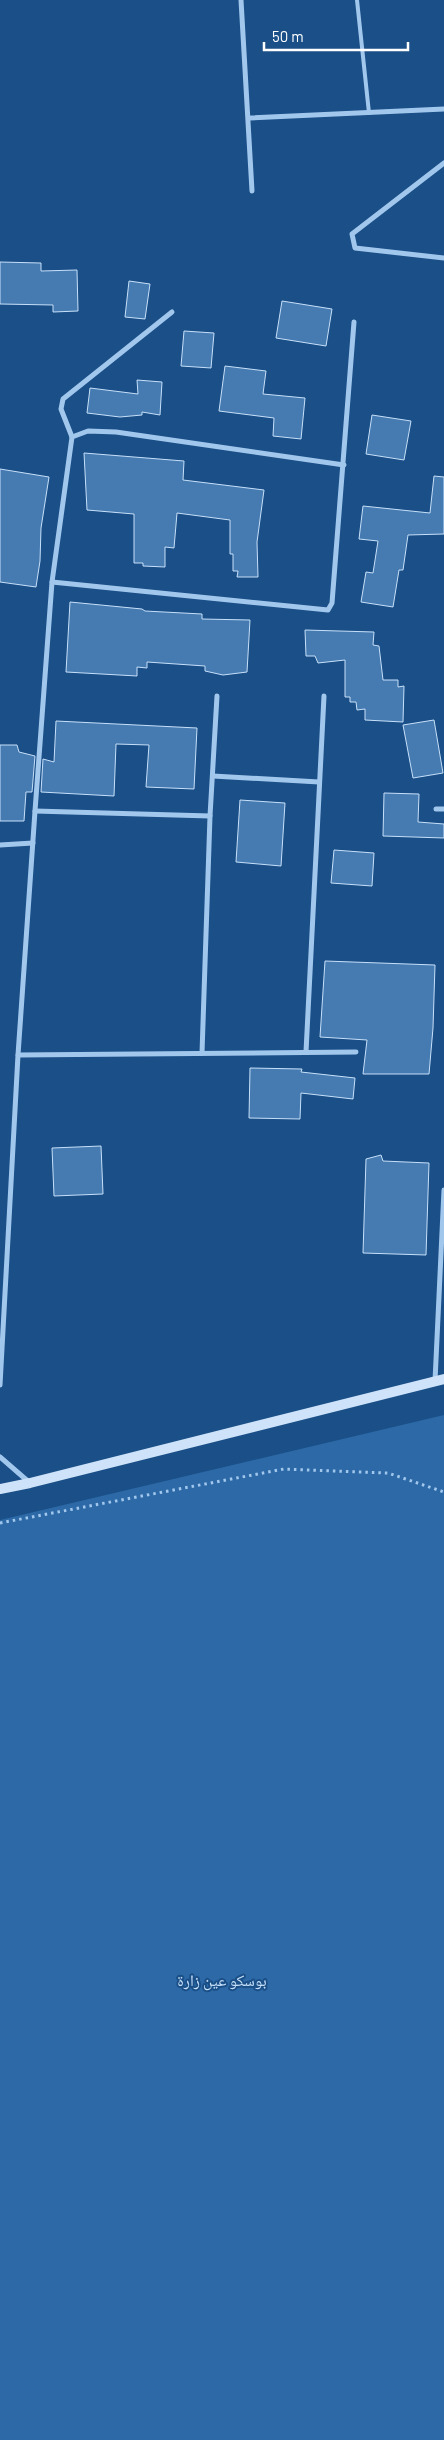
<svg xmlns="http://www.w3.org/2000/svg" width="444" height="2440" viewBox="0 0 444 2440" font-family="Barlow,'Noto Naskh Arabic',sans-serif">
  <rect width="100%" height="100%" fill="#1a4f88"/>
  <path fill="#2c69a6" d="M444 1415V2440H0V1520Z"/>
  <g fill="#467bb2" stroke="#c7e0f9">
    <path d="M0 262 41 263V271L77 270 78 311 53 312V305L0 304Z"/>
    <path d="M129 281 150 284 145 319 125 317Z"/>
    <path d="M282 301 332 309 326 346 276 338Z"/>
    <path d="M184 331 214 333 211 368 181 366Z"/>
    <path d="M225 366 266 371 263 394 305 398 301 439 273 436 274 418 219 411Z"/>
    <path d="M137 380 162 382 160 415 142 412V415L120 417 87 413 90 388 138 394Z"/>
    <path d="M372 415 411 421 404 460 366 454Z"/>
    <path d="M84 453 184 461 183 480 264 490 257 542 258 577H237L238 571H233V554H230V520L177 513 174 548 165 547V567L143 566V563H134V514L87 510Z"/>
    <path d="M0 469 49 477 41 528 40 561 36 587 0 582Z"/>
    <path d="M434 476 444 477V534L408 535 403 570H399L393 607 361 602 366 572 373 573 378 541 359 539 363 506 430 513Z"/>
    <path d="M70 602 142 609 145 611 202 614V619L250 620 247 672 223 675 205 671V666L147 662V668L137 667V676L66 672Z"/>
    <path d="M305 630 374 632 373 645 379 646 383 680H398V687L404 686 403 722 365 720V709L357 710 356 702H350V697H345V660L318 663 315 656H306Z"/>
    <path d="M434 720 443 773 413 778 403 725Z"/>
    <path d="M56 721 197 728 194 789 146 787 149 745 116 744 114 796 41 792 43 759 54 762Z"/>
    <path d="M0 745H17L19 752 35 756 32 792H26L24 821H0Z"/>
    <path d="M384 793 419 794 418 822 444 824V838L383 836Z"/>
    <path d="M240 800 285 803 281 866 236 862Z"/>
    <path d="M334 850 374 853 372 886 331 883Z"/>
    <path d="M325 961 435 965 433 1028 429 1074H363L367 1040 320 1037Z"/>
    <path d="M250 1068 302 1069 301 1072 355 1078 353 1099 301 1093 300 1119 249 1118Z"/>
    <path d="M101 1146 103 1194 54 1196 52 1148Z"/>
    <path d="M381 1155 383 1161 429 1163 426 1255 363 1253 366 1159Z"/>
  </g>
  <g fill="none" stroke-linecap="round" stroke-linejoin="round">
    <path stroke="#a2c7ed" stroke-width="3" stroke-dasharray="2.5 4" stroke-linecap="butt" d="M0 1523 284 1469 388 1473 444 1492"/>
    <path stroke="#a2c7ed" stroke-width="4" d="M357 0 369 113"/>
    <g stroke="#a2c7ed" stroke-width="5">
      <path d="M241 0 252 191"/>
      <path d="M249 118 444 109"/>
      <path d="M444 163 352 234 355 248 444 258"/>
      <path d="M72 437 61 409 63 399 172 312"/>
      <path d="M52 582 328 610 332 603 354 322"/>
      <path d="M213 776 319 782"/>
      <path d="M436 809H444"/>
      <path d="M35 811 210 816"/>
      <path d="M0 845 33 843"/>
      <path d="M306 1052 324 696"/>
      <path d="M202 1053 210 816 217 696"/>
      <path d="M18 1055 356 1052"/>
      <path d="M435 1381 444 1190"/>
      <path d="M0 1385 18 1055 35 811 52 582 72 437 88 431 116 432 344 465"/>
      <path d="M0 1457 30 1483"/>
    </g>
    <path stroke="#cee3f9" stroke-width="10" d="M0 1489 30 1483 444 1379"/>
  </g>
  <g text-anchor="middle" stroke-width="4" stroke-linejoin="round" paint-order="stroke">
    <g font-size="16" fill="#c7e0f9" stroke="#1a4f88">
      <text x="222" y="1986">بوسكو عين زارة</text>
    </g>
  </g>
  <path d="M264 42v8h144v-8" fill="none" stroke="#ffffff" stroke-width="2.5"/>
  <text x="272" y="42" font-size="15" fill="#ffffff" stroke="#1a4f88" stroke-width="4" paint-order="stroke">50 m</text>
</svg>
